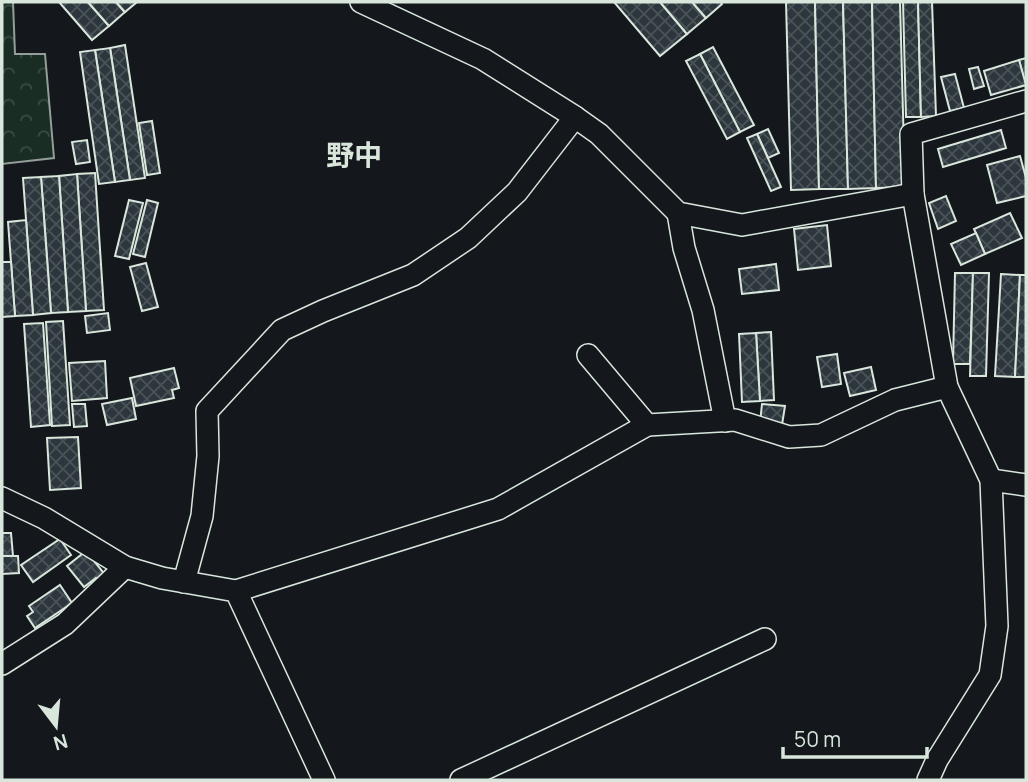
<svg xmlns="http://www.w3.org/2000/svg" width="1028" height="782" viewBox="0 0 1028 782" font-family="Manrope,'Noto Sans JP',sans-serif">
  <defs>
    <pattern id="forest-crowns" width="20" height="18" patternUnits="userSpaceOnUse" patternTransform="scale(1.75)"><rect width="20" height="18" fill="#1a2d24"/><path d="M2 6a3 3 0 1 1 6 0M12 15a3 3 0 1 1 6 0" fill="none" stroke="#3b4b43"/></pattern>
    <pattern id="building-cross-hatch" width="8" height="8" patternUnits="userSpaceOnUse" patternTransform="scale(1.75)"><rect width="8" height="8" fill="#2c363c"/><path d="M0 0l8 8M0 8l8-8" fill="none" stroke="#4a5358"/></pattern>
  </defs>
  <rect width="100%" height="100%" fill="#14181c"/>
  <path fill="url(#forest-crowns)" stroke="#939e99" stroke-width="2" d="M2 2H13L15 54H45L54 158 2 164Z"/>
  <g fill="url(#building-cross-hatch)" stroke="#d8e6dc" stroke-width="2">
    <path d="M59 2H88L109 26 92 40Z"/>
    <path d="M88 2H116L125 12 109 26Z"/>
    <path d="M116 2H137L125 12Z"/>
    <path d="M614 2H660L687 34 660 56Z"/>
    <path d="M660 2H692L706 18 687 34Z"/>
    <path d="M692 2H721L722 4 706 18Z"/>
    <path d="M786 2H815L819 189 791 190Z"/>
    <path d="M815 2H843L848 189H819Z"/>
    <path d="M843 2H872L876 188 848 189Z"/>
    <path d="M872 2H900L905 187 876 188Z"/>
    <path d="M903 2H918L921 117H906Z"/>
    <path d="M918 2H932L936 116 921 117Z"/>
    <path d="M125 45 145 178 130 180 110 48Z"/>
    <path d="M713 47 754 125 740 132 700 54Z"/>
    <path d="M110 48 130 180 115 182 95 50Z"/>
    <path d="M95 50 115 182 99 184 80 52Z"/>
    <path d="M700 54 740 132 727 139 686 61Z"/>
    <path d="M1026 58V87L1019 60Z"/>
    <path d="M1019 60 1026 85 991 95 984 71Z"/>
    <path d="M978 67 984 86 974 89 969 69Z"/>
    <path d="M955 74 964 108 950 111 941 77Z"/>
    <path d="M152 121 160 173 147 175 139 123Z"/>
    <path d="M768 129 779 153 768 158 757 134Z"/>
    <path d="M1001 130 1006 148 943 167 938 149Z"/>
    <path d="M757 134 781 187 771 191 747 138Z"/>
    <path d="M87 140 90 162 76 164 72 142Z"/>
    <path d="M1020 156 1026 178V196L997 203 987 165Z"/>
    <path d="M95 173 104 310 86 311 77 174Z"/>
    <path d="M77 174 86 311 68 312 59 176Z"/>
    <path d="M59 176 68 312 51 313 41 177Z"/>
    <path d="M41 177 51 313 33 315 23 178Z"/>
    <path d="M946 196 956 221 938 229 929 203Z"/>
    <path d="M129 200 143 203 129 259 115 256Z"/>
    <path d="M147 200 158 203 145 257 133 254Z"/>
    <path d="M1010 213 1022 238 985 254 974 229Z"/>
    <path d="M26 220 33 315 15 316 8 222Z"/>
    <path d="M827 225 831 266 798 270 794 229Z"/>
    <path d="M976 233 985 254 961 265 951 244Z"/>
    <path d="M2 262H11L15 316 2 317Z"/>
    <path d="M146 263 158 307 142 311 130 267Z"/>
    <path d="M776 264 779 290 742 294 739 269Z"/>
    <path d="M955 273H973L970 364H953Z"/>
    <path d="M973 273H989L986 376H970Z"/>
    <path d="M1001 274 1020 275 1015 377 995 376Z"/>
    <path d="M1020 275H1026V377H1015Z"/>
    <path d="M108 313 110 330 87 333 85 316Z"/>
    <path d="M63 321 70 425 52 426 46 322Z"/>
    <path d="M43 323 50 425 31 427 24 324Z"/>
    <path d="M771 332 774 400 760 401 756 333Z"/>
    <path d="M756 333 760 401 742 402 739 334Z"/>
    <path d="M837 354 841 384 822 387 817 357Z"/>
    <path d="M105 361 107 398 72 401 69 363Z"/>
    <path d="M871 367 876 390 850 396 844 373Z"/>
    <path d="M174 368 179 388 172 390 174 398 136 406 130 378Z"/>
    <path d="M132 398 136 419 107 425 102 404Z"/>
    <path d="M72 404H85L87 426 74 427Z"/>
    <path d="M762 404 785 406 782 425 760 423Z"/>
    <path d="M78 437 81 488 50 490 47 438Z"/>
    <path d="M2 533H11L13 556H2Z"/>
    <path d="M60 539 71 555 33 582 21 565Z"/>
    <path d="M86 551 107 577 100 583 96 578 84 587 67 566Z"/>
    <path d="M2 556H18L19 573 2 574Z"/>
    <path d="M60 585 72 603 35 628 27 616 33 612 29 606Z"/>
  </g>
  <g fill="none" stroke-linecap="round" stroke-linejoin="round">
    <defs>
      <g id="minor">
        <path d="M361 2 483 59 575 117 599 134 678 213 742 225 913 194"/>
        <path d="M678 213 684 248 703 310 725 421"/>
        <path d="M588 355 647 425 735 420 789 437 821 435 895 400 947 387"/>
        <path d="M991 480 1026 485"/>
        <path d="M2 498 44 518 125 567 162 578 236 591 324 780"/>
        <path d="M184 582 202 516 208 456 207 411 282 330 323 311 413 275 468 238 517 192 575 117"/>
        <path d="M236 591 498 509 647 425"/>
        <path d="M2 664 65 624 125 567"/>
        <path d="M461 780 765 639"/>
        <path d="M928 780 937 760 990 675 997 626 991 480 947 387 913 194 911 134 1026 101"/>
      </g>
    </defs>
    <use href="#minor" stroke="#d8e6dc" stroke-width="24"/>
    <use href="#minor" stroke="#14181c" stroke-width="21"/>
  </g>
  <g text-anchor="middle" stroke-width="5" stroke-linejoin="round" paint-order="stroke">
    <g font-size="28" font-weight="bold" fill="#d8e6dc" stroke="#14181c">
      <text x="354" y="165">野中</text>
    </g>
  </g>
  <rect width="1028" height="782" fill="none" stroke="#d8e6dc" stroke-width="7"/>
  <g transform="translate(56 726) rotate(164)" stroke="#14181c" stroke-width="5" paint-order="stroke">
  <path d="M0-5L12 26L0 18L-12 26Z" fill="#d8e6dc"/>
  <text y="-10" font-size="19" font-weight="bold" text-anchor="middle" fill="#d8e6dc">N</text>
  </g>
  <path d="M783 747v10h144v-10" fill="none" stroke="#d8e6dc" stroke-width="3.5"/>
  <text x="794" y="747" font-size="21" fill="#d8e6dc" stroke="#14181c" stroke-width="5" paint-order="stroke">50 m</text>
</svg>
